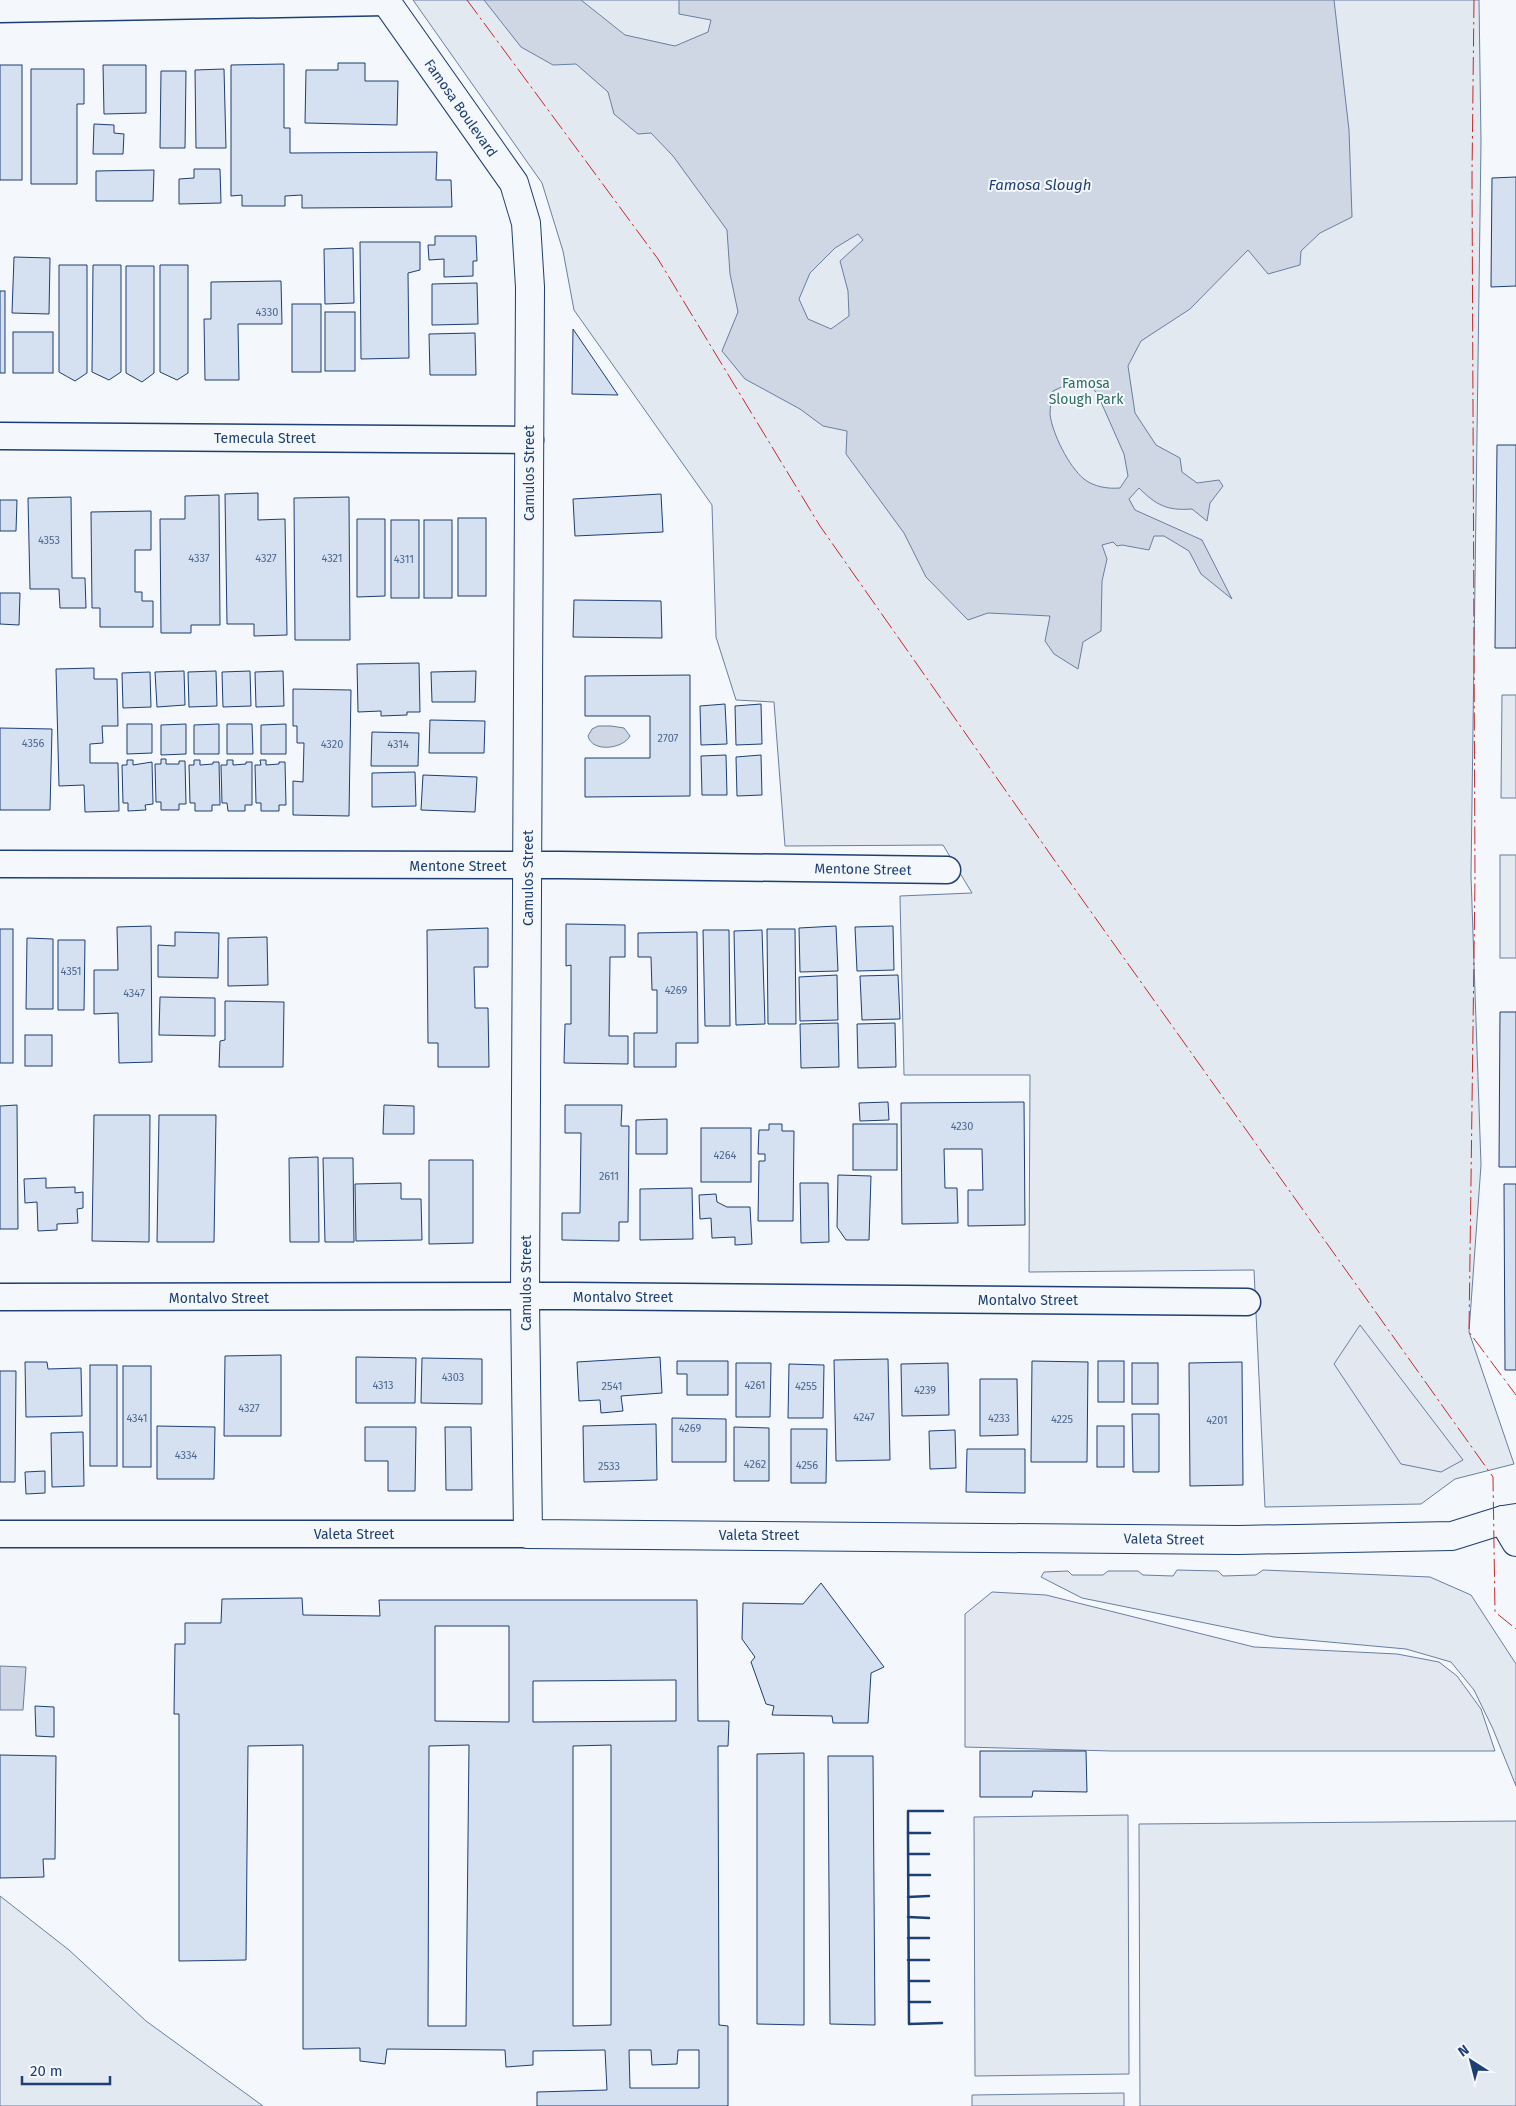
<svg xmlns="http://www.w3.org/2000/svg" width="1516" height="2106" viewBox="0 0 1516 2106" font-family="'Fira Sans',sans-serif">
  <rect width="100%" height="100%" fill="#f4f7fb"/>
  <g fill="#e3e9f0" stroke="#687fa3">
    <path d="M413 0H1479L1481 142 1471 876 1481 1165 1469 1332 1514 1464 1455 1479 1421 1504 1265 1507 1254 1270 1029 1272 1030 1075H904L900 896 972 893 943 845 785 846 774 702 736 700 716 637 712 505 574 310 563 251 542 183Z"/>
    <path d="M1502 695H1516V798H1501Z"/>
    <rect x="1500" y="855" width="16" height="103"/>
    <path d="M1177 1570 1218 1571 1223 1576 1256 1575 1263 1570 1430 1577 1471 1595 1516 1664V1786L1493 1729 1474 1690 1451 1662 1406 1649 1274 1637 1082 1598 1041 1577 1044 1572 1068 1571 1072 1575H1103L1108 1571H1138L1143 1575 1173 1576Z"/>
    <path d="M1128 1815 1129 2074 975 2076 974 1817Z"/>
    <path d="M1516 1821V2106H1140L1139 1824Z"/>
    <path d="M0 1896 69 1950 146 2021 263 2106H0Z"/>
    <path d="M1124 2093V2106H972V2095Z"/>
  </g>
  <g fill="#e3e8f0" stroke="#687fa3">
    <path d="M1360 1325 1463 1460 1441 1472 1401 1464 1334 1364Z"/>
    <path d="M992 1592 1046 1595 1254 1647 1397 1654 1439 1662 1457 1676 1481 1709 1495 1751H1112L965 1747V1614Z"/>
  </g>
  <g fill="#cfd7e4" stroke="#687fa3" fill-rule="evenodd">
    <path d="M484 0H581L625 35 675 46 708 32 711 20 679 14V0H1334L1349 130 1352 217 1320 233 1301 251 1300 265 1268 274 1248 250 1190 309 1141 341 1128 366 1135 413 1156 445 1180 458 1182 472 1197 483 1219 480 1223 486 1210 503 1207 521 1192 509C1167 511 1156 505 1139 488L1129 499 1135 510 1202 540 1232 599 1201 574 1189 551 1164 536H1154L1149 550 1122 545 1117 546 1113 542 1102 545 1107 559 1102 581 1101 631 1083 642 1078 669 1054 654 1045 641 1050 616 988 613 968 620 926 577 904 533 846 454 847 431 823 426 800 409 745 379 722 351 738 312 730 274 727 230 673 156 651 133 638 134 614 114 608 92 576 64 553 65 521 47ZM858 234 863 240 840 261 848 291 849 316 831 329 808 319 799 299 810 273 835 248ZM1081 378 1097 393 1124 454 1128 476 1120 488C1108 489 1094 487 1084 479 1069 467 1052 433 1050 414 1050 407 1052 398 1053 391Z"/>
    <path d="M598 726H611L624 728 630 736C623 749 592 753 588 736L592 729Z"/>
    <path d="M0 1666 26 1667 23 1710H0Z"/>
  </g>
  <g fill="#d5e0f0" stroke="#1d3f73" fill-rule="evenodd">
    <path d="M338 63H365V81H398L397 125 305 123 306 70H338Z"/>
    <path d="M284 64V128H290V153L437 152 436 180H451L452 207 302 208V195L285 196V206H242V195L231 196V65Z"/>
    <rect x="0" y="65" width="22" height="115"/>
    <path d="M103 65H146V113L104 114Z"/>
    <path d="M31 69H84V104H77V184H31Z"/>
    <path d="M224 69 226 148H196L195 70Z"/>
    <path d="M161 71H186L185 148H160Z"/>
    <path d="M94 124 114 125V133L124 134 123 154H93Z"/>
    <path d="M194 169H220L221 203 179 204V179L194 178Z"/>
    <path d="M154 170 153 201H96V171Z"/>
    <path d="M1516 177V286L1491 287 1492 178Z"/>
    <path d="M435 236H476L477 261H473V276L444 277V259L429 260 428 245H435Z"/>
    <path d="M360 242H420V270L408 273 409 358 361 359Z"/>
    <path d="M353 248 354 303 325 304 324 249Z"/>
    <path d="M14 257 50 258 49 314 12 313Z"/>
    <path d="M59 265H87V373L75 381 59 372Z"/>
    <path d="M93 265H121V372L109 380 92 372Z"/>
    <path d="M160 265H188V373L177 380 160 372Z"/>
    <path d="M126 266H154V373L142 382 126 373Z"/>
    <path d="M281 281 282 324H238L239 380H205L204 319H211V282Z"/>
    <path d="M477 283 478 324 432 325V284Z"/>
    <rect x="0" y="291" width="5" height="82"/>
    <rect x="292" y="304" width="29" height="68"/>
    <rect x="325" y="312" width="30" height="59"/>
    <path d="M573 329 618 395 572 394Z"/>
    <rect x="13" y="332" width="40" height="41"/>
    <path d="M475 333 476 375H430L429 334Z"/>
    <path d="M1497 445H1516V648H1495Z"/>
    <path d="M258 493V520L285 519 287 635 254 636V624H227L225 494Z"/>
    <path d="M661 494 663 532 575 536 573 499Z"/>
    <path d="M219 495 220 625H191V633H161L160 519H185V496Z"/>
    <path d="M71 497 72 578H85L86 608H60L59 589H30L28 498Z"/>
    <path d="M349 497 350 640H295L294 498Z"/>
    <path d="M0 500H17L16 531H0Z"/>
    <path d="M151 511V550H135V592H142V601H153V627H100V608H92L91 512Z"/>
    <rect x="458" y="518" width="28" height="78"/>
    <path d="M357 519H385V596L357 597Z"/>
    <rect x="391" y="520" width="28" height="78"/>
    <rect x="424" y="520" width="28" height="78"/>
    <path d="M0 593H20L19 625 0 624Z"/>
    <path d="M574 600 661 601 662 638 573 637Z"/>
    <path d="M419 663 420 712H407V715L381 716V711L358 712 357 664Z"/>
    <path d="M94 668V679H117L118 726H102L103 743 90 744V763H118L119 811 85 812 84 785 59 786 56 669Z"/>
    <path d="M184 671 185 705 157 707 155 672Z"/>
    <path d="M216 671 217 706 189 707 188 672Z"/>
    <path d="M250 671 251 706 223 707 222 672Z"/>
    <path d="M283 671 284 706 256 707 255 672Z"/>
    <path d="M476 671 475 702H432L431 672Z"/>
    <path d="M150 672 151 707 123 708 122 673Z"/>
    <path d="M690 675V796L585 797V758H650V716H585V676Z"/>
    <path d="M293 689 351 690 349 816 293 815V781L303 782 304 743H297V726H293Z"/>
    <path d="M725 704 727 744 701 745 700 706Z"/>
    <path d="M761 704 762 744 736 745 735 706Z"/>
    <path d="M430 720 485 721 484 753H429Z"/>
    <path d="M127 724H152V753L127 754Z"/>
    <path d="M186 724V754L161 755V725Z"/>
    <path d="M219 724V754H194V725Z"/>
    <path d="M227 724H252L253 754H227Z"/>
    <path d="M286 724V754H261V725Z"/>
    <path d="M0 728 52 729 50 810H0Z"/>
    <path d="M372 732 419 733 418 766H371Z"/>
    <path d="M726 755 727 795H702L701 756Z"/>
    <path d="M761 755 762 795 737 796 736 757Z"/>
    <path d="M161 759H166V764H179V761H185L186 804H179V810H161V802H156L155 764H161Z"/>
    <path d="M127 760H133V765L152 762 153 804 145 805 146 810 128 811V803H123L122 765H127Z"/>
    <path d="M194 760H200V765L213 764V762H219L220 805H212V811H195V803H190L189 765H194Z"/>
    <path d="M227 760H233V765L246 764V762H252V805H245V811H228L227 803H222L221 765H227Z"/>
    <path d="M260 760H266V765L279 764V762H285L286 805H279V811H261V803H256L255 765H261Z"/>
    <path d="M415 772 416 806 372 807V773Z"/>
    <path d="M423 775 477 777 475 812 421 810Z"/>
    <path d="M566 924 625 925V957H610L609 1036H628V1064L564 1063 565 1024H571V965L566 966Z"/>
    <path d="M151 926 152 1062 119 1063 118 1013 94 1014V970H118L117 927Z"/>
    <path d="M836 926 838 971 800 972 799 928Z"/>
    <path d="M893 926 894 970 857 971 855 927Z"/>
    <path d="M488 928V967H474L475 1008H488L489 1067H438V1043H428L427 930Z"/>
    <rect x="0" y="929" width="13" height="134"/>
    <path d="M767 929H795L796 1024H768Z"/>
    <path d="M703 930H729L730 1026H705Z"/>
    <path d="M762 930 765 1024 736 1025 734 931Z"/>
    <path d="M175 932 219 933 218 978 158 977V945L175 946Z"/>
    <path d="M697 932 698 1043H676V1067H634V1033H657V990H652L651 957H638V933Z"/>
    <path d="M267 937 268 985 228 986V938Z"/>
    <path d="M27 938 53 939V1009H26Z"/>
    <path d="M58 940H85L84 1010H58Z"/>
    <path d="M837 975 838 1020 800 1021 799 977Z"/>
    <path d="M898 975 900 1019 862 1020 860 976Z"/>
    <path d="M160 997 215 998V1036L159 1035Z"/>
    <path d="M225 1001 284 1002 283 1067H219L220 1041 225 1040Z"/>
    <path d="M1500 1012H1516V1167H1499Z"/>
    <path d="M838 1023 839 1067 801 1068 800 1024Z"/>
    <path d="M895 1023 896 1067 858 1068 857 1024Z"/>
    <rect x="25" y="1035" width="27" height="31"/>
    <path d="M888 1102 889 1120 860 1121 859 1103Z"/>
    <path d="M1024 1102 1025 1225 968 1226V1190H983L982 1149H944L945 1188H957L958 1223 902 1224 901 1103Z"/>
    <path d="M17 1105 18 1229H0V1106Z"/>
    <path d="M384 1105 414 1106V1134H383Z"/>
    <path d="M565 1105H622L621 1126H629L628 1222H619V1241L562 1240V1213H580L581 1133H565Z"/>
    <path d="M94 1115H150L149 1242 92 1241Z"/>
    <path d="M159 1115H216L214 1242H157Z"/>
    <path d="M667 1119V1154H636V1120Z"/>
    <path d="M769 1124H782V1131H794L793 1221H758L759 1161H765V1154H758L759 1130H769Z"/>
    <rect x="853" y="1124" width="44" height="46"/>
    <rect x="701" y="1128" width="50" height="54"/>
    <path d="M318 1157 319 1242H290L289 1158Z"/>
    <path d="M323 1158H353L354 1242H325Z"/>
    <path d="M429 1160H473V1243L429 1244Z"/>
    <path d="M838 1175 871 1176 869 1240H846L837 1227Z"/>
    <path d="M46 1178V1188L75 1187V1193L83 1192V1208L77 1209 78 1223 57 1224V1230L38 1231 37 1202 25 1203 24 1179Z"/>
    <path d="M401 1183V1199H421L422 1240 356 1241 355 1184Z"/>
    <path d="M800 1183H828L829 1242 801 1243Z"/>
    <path d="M1504 1184H1516V1370H1505Z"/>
    <path d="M692 1188 693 1239 640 1240V1189Z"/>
    <path d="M716 1194 717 1202 727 1207H750L752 1244 735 1245V1237L712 1238 711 1218 700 1219 699 1195Z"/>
    <path d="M281 1355V1436H224L225 1356Z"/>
    <path d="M356 1357 416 1358 415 1403H356Z"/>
    <path d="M660 1357 662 1393 621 1396 623 1411 601 1413 600 1400 579 1401 577 1362Z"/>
    <path d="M422 1358 482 1359V1404L421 1403Z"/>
    <path d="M888 1359 890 1460 836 1461 834 1360Z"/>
    <path d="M677 1361H728V1395H687V1374H677Z"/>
    <path d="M1032 1361 1088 1362 1087 1462H1031Z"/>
    <rect x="1098" y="1361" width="26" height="41"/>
    <path d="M25 1362H47L48 1369 81 1368 82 1416 26 1417Z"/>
    <path d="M1242 1362 1243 1485 1190 1486 1189 1363Z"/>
    <path d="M736 1363H771L770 1417H736Z"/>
    <path d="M948 1363 949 1415 902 1416 901 1364Z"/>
    <rect x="1132" y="1363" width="26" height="41"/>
    <path d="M789 1364 824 1365 823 1418H788Z"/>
    <rect x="90" y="1365" width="27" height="101"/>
    <rect x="123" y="1366" width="28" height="101"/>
    <path d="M0 1371H16L15 1482H0Z"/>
    <path d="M980 1379H1017L1018 1435 980 1436Z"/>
    <path d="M1132 1414H1159V1472H1133Z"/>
    <path d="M672 1418 726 1419V1462H672Z"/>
    <path d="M656 1424 657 1480 584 1482 583 1426Z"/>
    <path d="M157 1426 215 1427 214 1479H157Z"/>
    <rect x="1097" y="1426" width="27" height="41"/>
    <path d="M365 1427H416L415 1491H388V1461H365Z"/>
    <path d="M445 1427H471L472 1490H446Z"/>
    <path d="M734 1427 769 1428V1481H734Z"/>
    <path d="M791 1429H827L826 1483H791Z"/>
    <path d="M955 1430 956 1468 930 1469 929 1431Z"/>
    <path d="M83 1432 84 1486 52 1487 51 1433Z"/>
    <path d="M967 1449H1025V1493L966 1492Z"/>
    <path d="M45 1471V1493L26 1494 25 1472Z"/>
    <path d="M821 1583 884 1667 871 1673 868 1723H833L832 1716 772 1715 774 1706 766 1704 751 1662 755 1657 742 1639 743 1603 803 1604Z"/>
    <path d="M302 1598 303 1615 380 1616 379 1600H697L698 1721H729L728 1746H718L719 2025 728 2026V2106H537V2092L607 2090 605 2050 533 2051V2065L506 2067 505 2050 387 2049 385 2064 360 2061V2048L303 2049V1745L248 1746 246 1960 179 1961V1714H174L175 1644H185V1623H221L222 1599ZM435 1626H509V1722L435 1721ZM676 1680V1721L533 1722V1681ZM469 1745 466 2026H428L429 1746ZM611 1745V2025L573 2026V1746ZM629 2050H651L652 2065 677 2064 678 2050H699V2088H630Z"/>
    <path d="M35 1706 54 1707V1737L36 1736Z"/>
    <path d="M980 1751H1086L1087 1792 1033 1791 1032 1797H980Z"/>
    <path d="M804 1753V2025L757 2024V1754Z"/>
    <path d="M0 1755 56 1756 55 1859H43L44 1877 0 1878Z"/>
    <path d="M828 1756H873L875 2025 830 2024Z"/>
  </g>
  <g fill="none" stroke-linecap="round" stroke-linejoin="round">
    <defs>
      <g id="street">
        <path d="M0 9 386 2"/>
        <path d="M0 436 530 440"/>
        <path d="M0 864 561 865 947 870"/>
        <path d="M0 1297 570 1296 1247 1302"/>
        <path d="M0 1534H528"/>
      </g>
      <g id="secondary">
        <path d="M385 0 514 183 526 223 530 287 525 1298 528 1534 1238 1540 1452 1536 1503 1520 1516 1518"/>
        <path d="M1503 1520 1516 1542"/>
      </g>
    </defs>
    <use href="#street" stroke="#1d3f73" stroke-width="29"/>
    <use href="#secondary" stroke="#1d3f73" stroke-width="30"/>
    <use href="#street" stroke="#f4f7fb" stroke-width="26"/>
    <use href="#secondary" stroke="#f4f7fb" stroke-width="28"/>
    <g stroke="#1d3f73" stroke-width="2.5">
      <path d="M908 1833H930"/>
      <path d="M908 1854H929"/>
      <path d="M908 1875H930"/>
      <path d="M908 1897 929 1896"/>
      <path d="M908 1917 929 1918"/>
      <path d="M908 1938H929"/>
      <path d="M908 1960H929"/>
      <path d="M909 1981H929"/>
      <path d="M909 2002H930"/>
      <path d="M942 2023 909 2024 908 1833V1811H943"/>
    </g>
    <g stroke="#c62828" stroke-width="1" stroke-dasharray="18 4 2.5 4" stroke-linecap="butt">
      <path d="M467 0 658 259 820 526 1062 871 1493 1477 1495 1612 1516 1629"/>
      <path d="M1474 0 1472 176 1475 878 1469 1332 1516 1395"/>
    </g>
  </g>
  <g text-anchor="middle" stroke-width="4" stroke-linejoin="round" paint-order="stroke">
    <g font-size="11" fill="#4b6792">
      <text x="267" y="316">4330</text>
      <text x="49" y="544">4353</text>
      <text x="199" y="562">4337</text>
      <text x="266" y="562">4327</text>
      <text x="332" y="562">4321</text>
      <text x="404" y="563">4311</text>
      <text x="668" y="742">2707</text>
      <text x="33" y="747">4356</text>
      <text x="332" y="748">4320</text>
      <text x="398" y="748">4314</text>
      <text x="71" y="975">4351</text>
      <text x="676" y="994">4269</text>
      <text x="134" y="997">4347</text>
      <text x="962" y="1130">4230</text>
      <text x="725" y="1159">4264</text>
      <text x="609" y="1180">2611</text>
      <text x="453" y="1381">4303</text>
      <text x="383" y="1389">4313</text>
      <text x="755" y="1389">4261</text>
      <text x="612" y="1390">2541</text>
      <text x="806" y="1390">4255</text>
      <text x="925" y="1394">4239</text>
      <text x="249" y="1412">4327</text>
      <text x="864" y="1421">4247</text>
      <text x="137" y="1422">4341</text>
      <text x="999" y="1422">4233</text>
      <text x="1062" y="1423">4225</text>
      <text x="1217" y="1424">4201</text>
      <text x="690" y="1432">4269</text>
      <text x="186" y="1459">4334</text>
      <text x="755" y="1468">4262</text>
      <text x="807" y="1469">4256</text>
      <text x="609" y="1470">2533</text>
    </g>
    <g font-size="14" fill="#1d3f73" stroke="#f4f7fb">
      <text transform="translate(461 108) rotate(55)" y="5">Famosa Boulevard</text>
      <text x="265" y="443">Temecula Street</text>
      <text transform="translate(529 473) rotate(-90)" y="5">Camulos Street</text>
      <text x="458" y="871">Mentone Street</text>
      <text transform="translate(863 869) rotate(1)" y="5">Mentone Street</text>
      <text transform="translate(528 878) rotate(-90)" y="5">Camulos Street</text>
      <text transform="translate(526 1283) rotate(-90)" y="5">Camulos Street</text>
      <text x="623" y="1302">Montalvo Street</text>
      <text x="219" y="1303">Montalvo Street</text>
      <text x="1028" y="1305">Montalvo Street</text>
      <text x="354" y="1539">Valeta Street</text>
      <text x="759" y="1540">Valeta Street</text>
      <text transform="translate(1164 1539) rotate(1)" y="5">Valeta Street</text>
    </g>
    <g font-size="14" fill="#2c6c60" stroke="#f4f7fb">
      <text x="1086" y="388">Famosa<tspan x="1086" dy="16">Slough Park</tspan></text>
    </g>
    <g font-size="15" font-style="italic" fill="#1d3f73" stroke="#f4f7fb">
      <text x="1040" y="190">Famosa Slough</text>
    </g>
  </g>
  <g transform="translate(1471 2061) rotate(324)" stroke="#f4f7fb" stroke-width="4" paint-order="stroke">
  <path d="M0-4L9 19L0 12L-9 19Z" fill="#1d3f73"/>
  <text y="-8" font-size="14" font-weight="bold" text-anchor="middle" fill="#1d3f73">N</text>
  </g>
  <path d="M22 2076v8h88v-8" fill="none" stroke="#1d3f73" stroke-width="2.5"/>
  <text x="30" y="2076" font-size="15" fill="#1d3f73" stroke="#f4f7fb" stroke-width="4" paint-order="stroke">20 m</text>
</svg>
